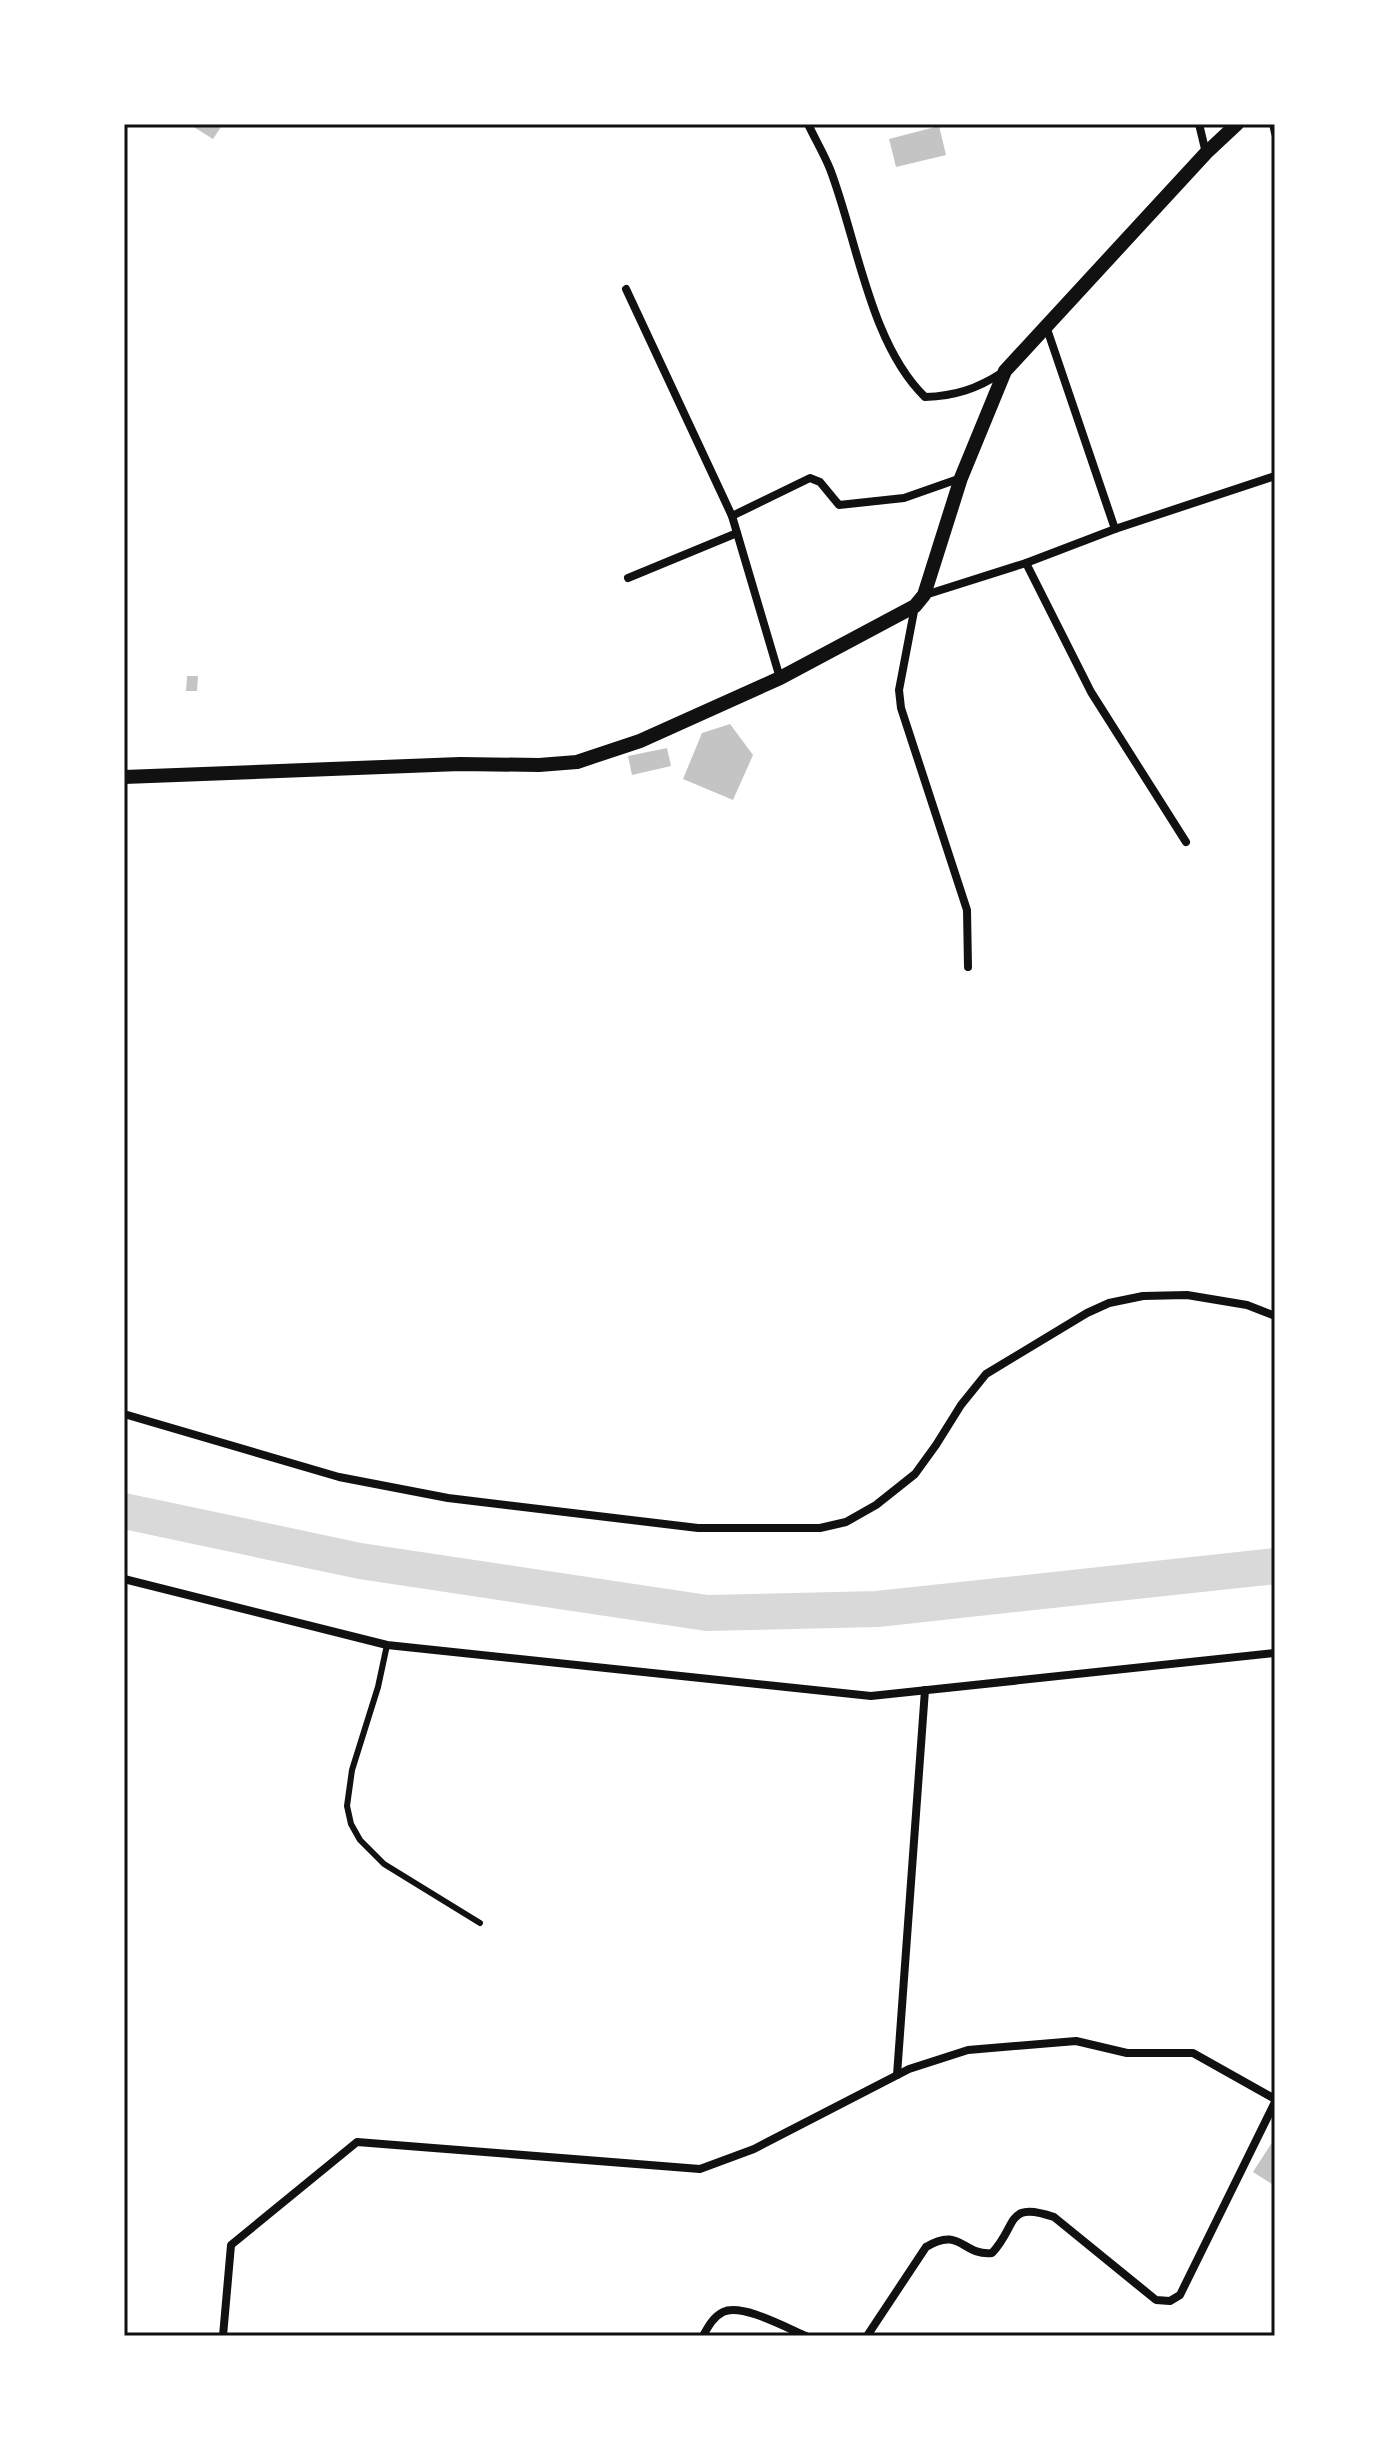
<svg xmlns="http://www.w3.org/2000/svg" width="1399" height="2460" viewBox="0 0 1399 2460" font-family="'DM Sans',sans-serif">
  <rect width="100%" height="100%" fill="#fff"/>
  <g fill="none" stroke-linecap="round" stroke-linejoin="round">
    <path stroke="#d9d9d9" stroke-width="36" d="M124 1511 360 1561 707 1613 877 1609 1275 1566"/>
  </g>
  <g fill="#c4c4c4">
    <path d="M189 124H223L213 139Z"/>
    <path d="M939 126 946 155 896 167 889 139Z"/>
    <path d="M187 676H198L197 691H186Z"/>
    <path d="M730 724 753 755 733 800 683 779 702 733Z"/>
    <path d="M667 748 671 766 632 775 628 756Z"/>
    <path d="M1273 2141 1275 2142V2186L1253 2172Z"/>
  </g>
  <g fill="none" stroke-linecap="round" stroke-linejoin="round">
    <path stroke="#111" stroke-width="6" d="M387 1645 378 1687 352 1770 347 1806 351 1824 360 1840 384 1864 480 1923"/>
    <g stroke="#111" stroke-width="8">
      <path d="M808 124C815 139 824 154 830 169 857 239 870 344 925 397 955 396 977 389 1003 372"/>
      <path d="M1199 124 1206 153"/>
      <path d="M1273 124 1275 133"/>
      <path d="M626 289 732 516 780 678"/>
      <path d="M1046 326 1115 529"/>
      <path d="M732 516 810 478 820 482 839 505 904 498 961 478"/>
      <path d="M1026 563 1091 692 1186 842"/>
      <path d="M628 578 737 533"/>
      <path d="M925 595 1026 563 1115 529 1275 476"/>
      <path d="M915 606 899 690 901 708 967 910 968 967"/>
      <path d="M124 1414 339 1477 448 1498 698 1528H820L846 1522 876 1505 915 1474 936 1445 961 1405 986 1374 1087 1313 1109 1303 1143 1296 1187 1295 1247 1305 1275 1316"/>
      <path d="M124 1579 387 1645 871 1696 1275 1653"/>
      <path d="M897 2075 925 1690"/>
      <path d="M223 2336 231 2245 357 2142 700 2169 754 2149 909 2069 968 2050 1076 2041 1127 2053H1193L1275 2099"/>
      <path d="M703 2336C708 2327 713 2317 723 2312 742 2303 787 2328 806 2336"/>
      <path d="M867 2336 926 2247C961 2226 962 2256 992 2253 1018 2226 1005 2200 1054 2217L1156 2300 1170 2301 1180 2295 1275 2102"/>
    </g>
    <path stroke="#111" stroke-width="14" d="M124 777 460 764 539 765 577 762 640 741 780 678 915 606 924 595 961 478 1005 371 1206 153 1237 124"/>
  </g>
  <rect width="1399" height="2460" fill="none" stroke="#ffffff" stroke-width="252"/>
  <rect x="126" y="126" width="1147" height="2208" fill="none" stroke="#111" stroke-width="3"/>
</svg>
